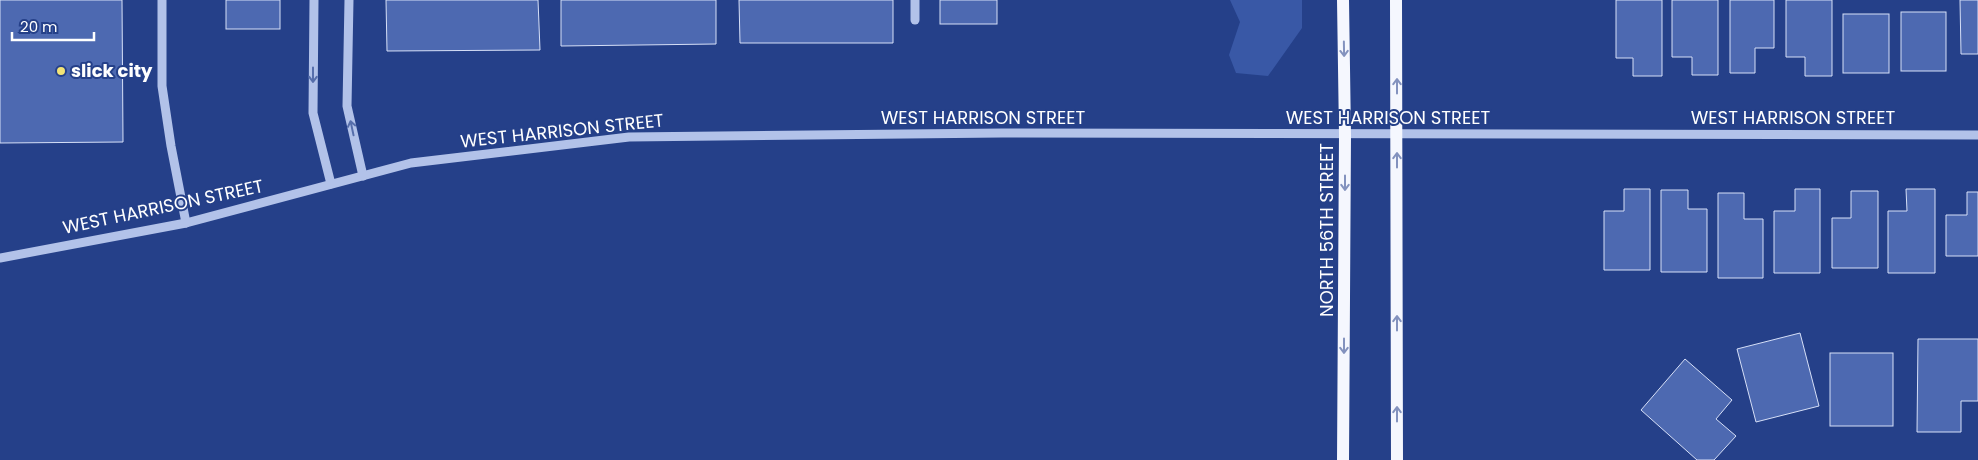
<svg xmlns="http://www.w3.org/2000/svg" width="1978" height="460" viewBox="0 0 1978 460" font-family="Poppins,sans-serif">
  <rect width="100%" height="100%" fill="#254089"/>
  <path fill="#3958a6" d="M1230 0H1302V28L1268 76 1236 73 1229 55 1240 22Z"/>
  <g fill="#4d69b1" stroke="#d6dff7">
    <path d="M0 0H122L123 142 0 143Z"/>
    <rect x="226" y="0" width="54" height="29"/>
    <path d="M386 0H538L540 50 387 51Z"/>
    <path d="M561 0H716V44L561 46Z"/>
    <path d="M739 0H893V43H740Z"/>
    <rect x="940" y="0" width="57" height="24"/>
    <path d="M1616 0H1662V76H1633V58H1616Z"/>
    <path d="M1672 0H1718V75H1692V57H1672Z"/>
    <path d="M1730 0H1774V48H1755V73H1730Z"/>
    <path d="M1786 0H1832V76H1805V57H1786Z"/>
    <path d="M1960 0H1978V54H1961Z"/>
    <rect x="1901" y="12" width="45" height="59"/>
    <rect x="1843" y="14" width="46" height="59"/>
    <path d="M1624 189H1650V270H1604V211H1624Z"/>
    <path d="M1795 189H1820V273H1774V211H1795Z"/>
    <path d="M1906 189H1935V273H1888V211H1907Z"/>
    <path d="M1661 190H1688V209H1707V272H1661Z"/>
    <path d="M1851 191H1878V268H1832V218H1851Z"/>
    <path d="M1967 192H1978V256H1946V215H1967Z"/>
    <path d="M1718 193H1744V219H1763V278H1718Z"/>
    <path d="M1800 333 1819 406 1756 422 1737 349Z"/>
    <path d="M1918 339H1978V401H1961V432H1917Z"/>
    <rect x="1830" y="353" width="63" height="73"/>
    <path d="M1685 359 1732 400 1716 419 1736 436 1714 460H1697L1641 410Z"/>
  </g>
  <g fill="none" stroke-linecap="round" stroke-linejoin="round">
    <g stroke="#b2c2e9" stroke-width="9">
      <path d="M162 0V86L171 146 186 223"/>
      <path d="M314 0 313 113 331 184"/>
      <path d="M349 0 347 106 363 176"/>
      <path d="M915 0V20"/>
      <path d="M0 258 186 223 411 163 629 137 1002 133 1978 135"/>
    </g>
    <g stroke="#f5f7fe" stroke-width="12">
      <path d="M1343 0 1345 135 1343 460"/>
      <path d="M1396 0 1397 460"/>
    </g>
  </g>
  <defs><path id="oneway-shaft" d="M-6 0H5M1.5-3L5.5 0L1.5 3" fill="none" stroke-width="1.6" stroke-linecap="round" stroke-linejoin="round" transform="scale(1.25)"/></defs>
  <g stroke="#8392be">
    <use href="#oneway-shaft" transform="translate(1344 49) rotate(89)"/>
    <use href="#oneway-shaft" transform="translate(1397 86) rotate(-90)"/>
    <use href="#oneway-shaft" transform="translate(1397 160) rotate(-90)"/>
    <use href="#oneway-shaft" transform="translate(1345 183) rotate(90)"/>
    <use href="#oneway-shaft" transform="translate(1397 323) rotate(-90)"/>
    <use href="#oneway-shaft" transform="translate(1344 346) rotate(90)"/>
    <use href="#oneway-shaft" transform="translate(1397 414) rotate(-90)"/>
  </g>
  <g stroke="#566eab">
    <use href="#oneway-shaft" transform="translate(313 75) rotate(90)"/>
    <use href="#oneway-shaft" transform="translate(352 128) rotate(-102)"/>
  </g>
  <circle fill="#f3e476" stroke="#254089" stroke-width="2" cx="61" cy="71" r="5"/>
  <g text-anchor="middle" stroke-width="4" stroke-linejoin="round" paint-order="stroke">
    <g font-size="18" font-weight="bold" fill="#fff" stroke="#254089" text-anchor="start">
      <text x="71" y="77">slick city</text>
    </g>
    <g font-size="18" fill="#fff" stroke="#254089">
      <text x="983" y="124">WEST HARRISON STREET</text>
      <text x="1388" y="124">WEST HARRISON STREET</text>
      <text x="1793" y="124">WEST HARRISON STREET</text>
      <text transform="translate(562 131) rotate(-6)" y="6">WEST HARRISON STREET</text>
      <text transform="translate(163 207) rotate(-12)" y="6">WEST HARRISON STREET</text>
      <text transform="translate(1327 230) rotate(-90)" y="6">NORTH 56TH STREET</text>
    </g>
  </g>
  <path d="M12 32v8h82v-8" fill="none" stroke="#ffffff" stroke-width="2.5"/>
  <text x="20" y="32" font-size="15" fill="#ffffff" stroke="#254089" stroke-width="4" paint-order="stroke">20 m</text>
</svg>
